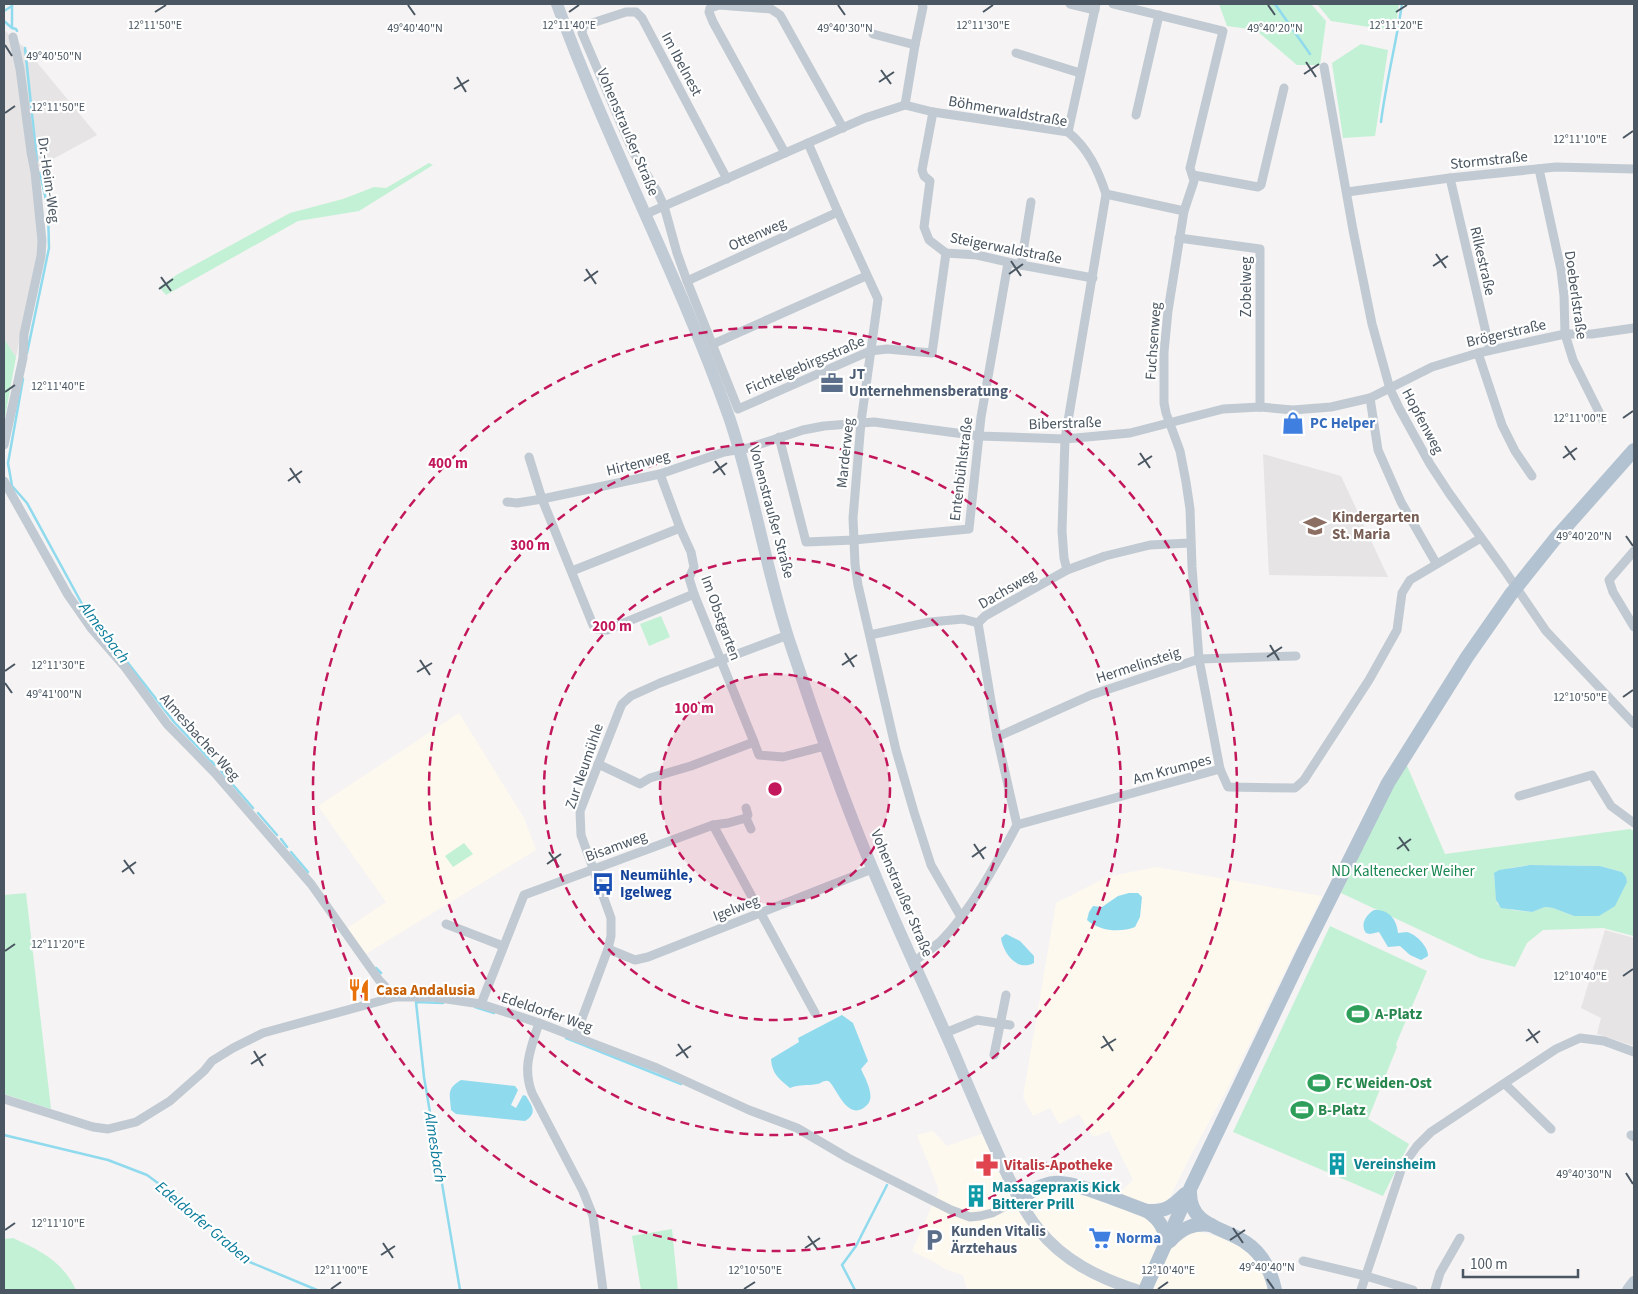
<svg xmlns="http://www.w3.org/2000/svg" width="1638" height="1294" viewBox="0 0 1638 1294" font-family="'Source Sans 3',sans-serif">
  <rect width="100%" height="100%" fill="#f5f3f3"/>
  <g fill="#fdf9ef">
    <path d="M459 713 524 818 536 850 364 955 346 929 386 902 318 806Z"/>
    <path d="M1156 867 1322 896 1226 1091 1192 1153 1168 1201 1148 1204 1117 1195 1133 1180 1109 1131 1093 1137 1079 1114 1059 1124 1050 1108 1033 1116 1023 1097 1056 903 1107 877Z"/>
    <path d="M933 1131 947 1146 982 1134 1015 1203 1050 1185 1070 1186 1178 1226 1242 1243 1262 1266 1270 1290H967L963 1275 945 1269 932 1261 912 1251 939 1190 917 1135Z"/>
  </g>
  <g fill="#e6e4e5">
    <path d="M4 30 25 48 97 135 31 171 39 246 16 357 4 339Z"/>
    <path d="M1263 454 1341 476 1388 577 1269 575Z"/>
    <path d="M1605 930 1634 938V1046L1597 1034 1601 1018 1581 1008Z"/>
  </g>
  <g fill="#c3f1d5" fill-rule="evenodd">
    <path d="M1219 4H1311L1326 21 1320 65H1297L1256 30 1227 26Z"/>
    <path d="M1317 4H1399L1395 31 1331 21Z"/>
    <path d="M1361 44 1388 50 1375 136 1343 138 1332 63Z"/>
    <path d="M429 163 433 165 359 211 298 221 166 295 159 287 178 274 290 213 343 199 374 187 386 188Z"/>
    <path d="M4 339 16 357 4 423Z"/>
    <path d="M661 616 670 637 649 646 640 624Z"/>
    <path d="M1405 761 1445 854 1630 829 1634 831V936L1603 928 1543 930 1527 943 1515 967 1480 958 1341 893ZM1530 865 1600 866 1622 872 1599 916H1574L1553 908 1545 907 1532 912 1512 910 1497 904 1494 875 1510 868Z"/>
    <path d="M464 843 473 854 453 867 445 856Z"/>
    <path d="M26 893 51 1109 4 1094V895Z"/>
    <path d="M1330 926 1427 971 1396 1044 1397 1047 1368 1119 1409 1144 1383 1196 1233 1132Z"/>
    <path d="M672 1229 678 1290H641L632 1236Z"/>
    <path d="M13 1238C41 1251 62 1261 76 1290H4V1239Z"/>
  </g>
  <g fill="#90daee">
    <path d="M1530 865 1600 866 1622 872 1626 877 1627 882 1615 906 1599 916H1574L1553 908 1545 907 1532 912 1501 908 1496 900 1494 873 1499 870Z"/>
    <path d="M1129 893H1138L1142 897 1140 917 1135 927C1120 933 1099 931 1087 920L1089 912 1093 906 1102 907 1118 896Z"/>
    <path d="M1374 910C1389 909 1397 920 1398 933 1401 933 1404 932 1406 932 1416 933 1429 948 1428 956L1421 960 1410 955 1400 946 1388 947 1379 932 1370 934 1366 933C1360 924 1366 915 1374 910Z"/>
    <path d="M1006 934 1020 941 1034 956V963C1017 972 1003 953 1001 938Z"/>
    <path d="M842 1015 853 1023 868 1061 861 1069C865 1078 876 1097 867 1105 847 1125 835 1083 828 1081 823 1080 821 1084 817 1084 808 1086 799 1084 790 1088 779 1079 772 1074 771 1059L799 1042 798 1038Z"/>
    <path d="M461 1080 515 1086 518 1090 511 1105 516 1108 523 1095 526 1096C532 1106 538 1113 525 1121L456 1114 451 1110C450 1094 446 1089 461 1080Z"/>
  </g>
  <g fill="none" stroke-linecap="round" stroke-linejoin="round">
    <g stroke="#90daee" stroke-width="2.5">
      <path d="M12 4V28L16 29 17 31"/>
      <path d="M1275 4 1310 54"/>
      <path d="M4 11 12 6"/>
      <path d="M4 21 12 28"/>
      <path d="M25 48 37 161"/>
      <path d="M1381 122C1386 82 1396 44 1402 4"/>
      <path d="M27 353 49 248 48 209 40 173"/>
      <path d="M23 379 8 463 12 486 27 503 82 604 174 722 215 765"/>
      <path d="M221 771 253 808"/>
      <path d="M258 813 277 835"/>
      <path d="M281 839 287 847"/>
      <path d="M291 852 308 872"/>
      <path d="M376 968 381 973"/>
      <path d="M443 1003 416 1002 424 1077 460 1290"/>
      <path d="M475 1007 494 1013"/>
      <path d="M566 1038 681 1084"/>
      <path d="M4 1135 108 1160 147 1175 181 1200 245 1260 317 1290"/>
      <path d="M855 1290 842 1265 856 1246 887 1185"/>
    </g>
    <g stroke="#c1cad2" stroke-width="9">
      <path d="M1070 4 1095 10"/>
      <path d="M1113 4 1223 31 1190 168 1194 181 1184 211 1168 311 1164 352V403L1166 413 1180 451 1186 482 1190 509 1192 567 1199 659 1220 769 1228 787 1295 788 1304 780 1369 680 1397 630 1402 593 1410 580 1481 538"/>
      <path d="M873 34 915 45"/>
      <path d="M1016 53 1080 73"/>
      <path d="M1324 67 1353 230 1372 324 1390 389 1399 408 1430 464 1449 493 1503 568 1546 631 1634 724"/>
      <path d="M905 105 915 45 923 7 922 4"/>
      <path d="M933 112 922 170 924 176 930 181 924 227 929 240 946 253 977 255 1021 265 1093 278"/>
      <path d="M1136 115 1159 15"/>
      <path d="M1068 132 1096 4"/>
      <path d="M808 143 838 212 878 299 861 422 853 518 855 564 858 585 896 750 914 812 931 865 961 917"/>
      <path d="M785 153 713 22 709 12 710 8 719 5 771 9 780 15 843 128"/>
      <path d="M1539 169 1561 270 1564 296 1565 334 1573 360 1603 420"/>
      <path d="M1193 175 1258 187 1261 185 1284 88"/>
      <path d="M1450 178 1490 350"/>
      <path d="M727 179 642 18 636 12H626L583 26 582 33 633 152 657 191 664 206 677 253 687 281 738 409 870 351 887 349 932 353 946 253"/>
      <path d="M1347 192 1450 178 1556 167 1634 169"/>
      <path d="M1106 194 1184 211"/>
      <path d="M646 214 865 118 905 105 933 112 1068 132C1088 148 1098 170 1106 194L1065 439 1062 531 1064 558 1067 570"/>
      <path d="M1179 238 1260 249V407"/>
      <path d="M1021 265 1031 202"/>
      <path d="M687 281 838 212"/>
      <path d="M713 344 866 276"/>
      <path d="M1478 353 1502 425 1515 451 1532 476"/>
      <path d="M1370 398 1378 450 1401 502 1436 563"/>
      <path d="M779 437 806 542 854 540 969 529 981 417 1008 263"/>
      <path d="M4 445 23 358 24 334 41 256 42 241 35 172 31 152 20 69 13 37"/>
      <path d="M529 457 542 499 593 625 597 629 607 630 694 594"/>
      <path d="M4 481 68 595 91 628 125 667 167 724 215 773 311 884 379 980 395 997"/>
      <path d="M507 502 517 503 542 499 660 474 724 452 748 448 803 430 824 426 874 422 979 436 1065 439 1130 433 1223 409 1260 407 1293 410 1331 407 1370 398 1432 367 1478 353 1565 334H1592L1634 328"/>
      <path d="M1634 551 1609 580 1613 592 1634 627"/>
      <path d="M572 571 680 528"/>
      <path d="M870 635 930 622 963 619 978 623"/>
      <path d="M997 737 1091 695 1199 659 1296 656"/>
      <path d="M754 742 759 755 783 757 825 746"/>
      <path d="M598 764 640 784 650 778 691 766 754 742 694 594 689 578 694 567 691 552 680 528 660 474"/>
      <path d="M1519 796 1592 775 1611 806 1634 823"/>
      <path d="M746 818 748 815 746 808"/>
      <path d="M713 825 815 1013"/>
      <path d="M1017 825 997 737 978 623 985 616 1067 570 1105 556 1150 545 1190 543"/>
      <path d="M446 924 503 946"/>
      <path d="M608 949 635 960 648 957 872 869"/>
      <path d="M914 962C922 955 933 948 941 941 972 909 996 864 1017 825L1220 769"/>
      <path d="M481 1004 524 895 713 825 728 823 746 818 751 829"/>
      <path d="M539 1023C531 1048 522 1067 532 1093L583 1191 593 1216 603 1290"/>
      <path d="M945 1033 977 1020 1010 1025"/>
      <path d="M575 1037 608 949 611 936V918L581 835 580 811 619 711 622 704 631 696 660 683 788 635"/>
      <path d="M994 1055 1006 995"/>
      <path d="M1505 1084 1551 1129"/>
      <path d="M4 1099 93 1127 108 1129 136 1122 170 1101 204 1071 212 1061 233 1048 263 1033 395 997H433L481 1004 539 1023 657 1068 749 1110 797 1128 848 1158 951 1210 970 1217 980 1216 992 1213 1019 1199"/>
      <path d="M1631 1135 1634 1137"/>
      <path d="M1303 1261 1366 1276 1413 1290"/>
      <path d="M1361 1290 1402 1167 1417 1146 1431 1132 1556 1049 1580 1038 1604 1041 1634 1052"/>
      <path d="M1435 1290 1440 1273 1460 1238"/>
    </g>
    <g stroke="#c1cbd6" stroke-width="12">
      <path d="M557 4C608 144 679 276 729 417 754 490 765 567 789 640 815 717 841 795 873 870 898 930 926 989 952 1048 968 1086 984 1124 1001 1161 1012 1185 1022 1209 1039 1230 1064 1261 1099 1278 1136 1290"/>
      <path d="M1628 1290 1634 1282"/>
    </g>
    <g stroke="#b3c2d1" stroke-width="14">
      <path d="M1523 579 1555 539 1634 450"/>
      <path d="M1190 1191C1189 1226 1223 1227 1245 1242 1262 1253 1271 1271 1275 1290"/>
      <path d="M1019 1199C1029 1193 1041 1184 1054 1183 1073 1180 1126 1204 1147 1211 1160 1220 1165 1228 1166 1244"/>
      <path d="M1147 1211C1165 1212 1172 1207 1185 1194"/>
      <path d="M1170 1241C1182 1228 1193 1223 1211 1225"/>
      <path d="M1145 1290 1190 1189 1303 953 1388 783 1467 657 1511 594"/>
    </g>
    <path stroke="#b3c2d1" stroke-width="14" d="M1511 594 1523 579"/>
  </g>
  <path fill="none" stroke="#4a5661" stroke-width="2" d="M408 5 415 15M838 5 845 15M1268 5 1275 15M155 12 166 5M569 12 579 5M983 12 993 5M1396 12 1407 5M5 45 12 56M1306 62 1316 77M881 70 891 84M1304 74 1319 64M457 77 466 92M879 82 894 72M454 89 469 80M5 113 15 106M1623 138 1633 131M1436 254 1446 268M1011 261 1021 276M1433 266 1448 256M586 269 596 284M1009 274 1023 264M161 277 171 291M584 281 598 271M159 289 173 279M5 392 15 385M1623 418 1633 411M1565 446 1575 460M1140 453 1150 468M1563 458 1577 448M715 461 725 475M1138 465 1152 456M290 468 300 483M713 473 727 463M288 481 302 471M1626 536 1633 546M1270 645 1279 660M845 653 854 667M1267 657 1282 647M420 660 430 675M842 665 857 655M5 671 15 664M417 672 432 663M5 683 12 693M1623 697 1633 690M1399 837 1409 851M974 844 984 859M1397 849 1411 839M549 852 559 867M972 857 986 847M124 860 134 874M547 864 561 854M122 872 136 862M5 951 15 944M1623 976 1633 969M1528 1029 1538 1043M1103 1036 1113 1051M1526 1041 1540 1031M678 1044 688 1058M1101 1048 1116 1039M254 1051 263 1066M676 1056 691 1046M251 1064 266 1054M1626 1173 1633 1184M1233 1228 1243 1243M5 1230 15 1223M808 1236 818 1250M1230 1240 1245 1230M383 1243 393 1258M805 1248 820 1238M381 1255 395 1246M1267 1279 1274 1289M331 1289 341 1282M744 1289 755 1282M1158 1289 1168 1282"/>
  <circle cx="775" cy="789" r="115" fill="#c2185b" fill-opacity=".12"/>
  <g fill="none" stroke="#c2185b" stroke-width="2.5" stroke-dasharray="9 6">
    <circle cx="775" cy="789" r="115"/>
    <circle cx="775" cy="789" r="231"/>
    <circle cx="775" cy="789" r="346"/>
    <circle cx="775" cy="789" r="462"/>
  </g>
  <defs>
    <symbol id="office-bare" viewBox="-9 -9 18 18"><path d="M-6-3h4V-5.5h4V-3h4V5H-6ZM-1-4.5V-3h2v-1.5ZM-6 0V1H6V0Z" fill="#5c6f8a" stroke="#fff" stroke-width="2.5" paint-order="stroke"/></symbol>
    <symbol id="shop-bare" viewBox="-9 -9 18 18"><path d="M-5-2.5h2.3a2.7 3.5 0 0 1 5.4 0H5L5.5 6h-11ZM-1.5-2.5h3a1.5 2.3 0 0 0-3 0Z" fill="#3f7fe0" stroke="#fff" stroke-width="2.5" paint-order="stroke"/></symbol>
    <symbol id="school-bare" viewBox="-9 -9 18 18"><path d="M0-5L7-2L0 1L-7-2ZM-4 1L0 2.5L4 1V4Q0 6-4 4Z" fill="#8d6e63" stroke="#fff" stroke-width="2.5" paint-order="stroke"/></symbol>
    <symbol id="bus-bare" viewBox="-9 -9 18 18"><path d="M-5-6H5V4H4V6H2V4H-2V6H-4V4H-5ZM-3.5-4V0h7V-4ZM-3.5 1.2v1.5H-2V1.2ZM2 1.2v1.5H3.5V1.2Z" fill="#1a4fb4" stroke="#fff" stroke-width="2.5" paint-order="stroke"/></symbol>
    <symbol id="restaurant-bare" viewBox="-9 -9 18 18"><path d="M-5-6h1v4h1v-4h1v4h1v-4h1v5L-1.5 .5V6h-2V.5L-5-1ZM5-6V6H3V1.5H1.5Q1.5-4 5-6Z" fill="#e8710a" stroke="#fff" stroke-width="2.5" paint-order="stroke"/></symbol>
    <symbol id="stadium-bare" viewBox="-9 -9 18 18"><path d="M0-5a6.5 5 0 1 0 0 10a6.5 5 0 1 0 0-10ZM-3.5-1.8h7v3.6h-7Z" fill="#2e9e5b" stroke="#fff" stroke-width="2.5" paint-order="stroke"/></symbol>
    <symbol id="building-bare" viewBox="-9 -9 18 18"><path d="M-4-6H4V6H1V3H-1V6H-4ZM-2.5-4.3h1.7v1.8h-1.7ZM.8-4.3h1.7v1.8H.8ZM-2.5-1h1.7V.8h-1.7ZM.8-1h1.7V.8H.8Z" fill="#0f9aa8" stroke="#fff" stroke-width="2.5" paint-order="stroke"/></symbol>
    <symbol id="pharmacy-bare" viewBox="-9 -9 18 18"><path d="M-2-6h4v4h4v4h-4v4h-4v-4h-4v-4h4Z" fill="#e0444e" stroke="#fff" stroke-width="2.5" paint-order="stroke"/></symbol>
    <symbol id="supermarket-bare" viewBox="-9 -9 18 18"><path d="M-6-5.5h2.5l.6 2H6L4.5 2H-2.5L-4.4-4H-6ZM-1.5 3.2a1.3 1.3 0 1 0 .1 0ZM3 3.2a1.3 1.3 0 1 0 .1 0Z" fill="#3f7fe0" stroke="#fff" stroke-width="2.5" paint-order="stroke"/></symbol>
    <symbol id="parking-bare" viewBox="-9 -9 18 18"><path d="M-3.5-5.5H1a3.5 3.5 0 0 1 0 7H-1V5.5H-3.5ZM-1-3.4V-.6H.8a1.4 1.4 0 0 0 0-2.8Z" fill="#5c6f8a" stroke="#fff" stroke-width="2.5" paint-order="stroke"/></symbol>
  </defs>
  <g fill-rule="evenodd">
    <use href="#office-bare" x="816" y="367" width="32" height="32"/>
    <use href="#shop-bare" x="1277" y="407" width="32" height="32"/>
    <use href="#school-bare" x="1299" y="510" width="32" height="32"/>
    <use href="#bus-bare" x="587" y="868" width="32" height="32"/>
    <use href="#restaurant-bare" x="343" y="974" width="32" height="32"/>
    <use href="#stadium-bare" x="1342" y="998" width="32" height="32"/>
    <use href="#stadium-bare" x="1303" y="1067" width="32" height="32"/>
    <use href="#stadium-bare" x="1286" y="1094" width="32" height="32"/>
    <use href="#building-bare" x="1321" y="1148" width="32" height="32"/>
    <use href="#pharmacy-bare" x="971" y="1149" width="32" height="32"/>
    <use href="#building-bare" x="960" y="1180" width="32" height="32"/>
    <use href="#supermarket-bare" x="1084" y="1222" width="32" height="32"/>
    <use href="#parking-bare" x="918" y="1224" width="32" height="32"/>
  </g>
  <g text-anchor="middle" stroke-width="4.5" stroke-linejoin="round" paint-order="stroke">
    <g font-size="15" fill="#4a5661" stroke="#fff">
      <text transform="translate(682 64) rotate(62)" y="5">Im Ibelnest</text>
      <text transform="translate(1008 111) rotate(10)" y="5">Böhmerwaldstraße</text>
      <text transform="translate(628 132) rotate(67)" y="5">Vohenstraußer Straße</text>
      <text transform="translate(1489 160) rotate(-6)" y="5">Stormstraße</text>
      <text transform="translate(49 180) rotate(82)" y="5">Dr.-Heim-Weg</text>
      <text transform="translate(757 234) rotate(-24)" y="5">Ottenweg</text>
      <text transform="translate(1006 248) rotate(11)" y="5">Steigerwaldstraße</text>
      <text transform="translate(1483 261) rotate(77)" y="5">Rilkestraße</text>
      <text transform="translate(1246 287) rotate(-90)" y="5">Zobelweg</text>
      <text transform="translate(1576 295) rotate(82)" y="5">Doeberlstraße</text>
      <text transform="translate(1506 333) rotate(-13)" y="5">Brögerstraße</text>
      <text transform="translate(1153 341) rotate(-86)" y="5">Fuchsenweg</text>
      <text transform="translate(805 365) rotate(-23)" y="5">Fichtelgebirgsstraße</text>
      <text transform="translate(1423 421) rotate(62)" y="5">Hopfenweg</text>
      <text transform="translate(1065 423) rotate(-2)" y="5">Biberstraße</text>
      <text transform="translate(845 453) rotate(-84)" y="5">Marderweg</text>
      <text transform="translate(638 463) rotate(-14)" y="5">Hirtenweg</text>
      <text transform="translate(961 469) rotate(-83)" y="5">Entenbühlstraße</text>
      <text transform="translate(772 512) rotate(75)" y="5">Vohenstraußer Straße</text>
      <text transform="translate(1007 589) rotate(-30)" y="5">Dachsweg</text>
      <text transform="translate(721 618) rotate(70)" y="5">Im Obstgarten</text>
      <text transform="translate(1138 665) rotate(-18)" y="5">Hermelinsteig</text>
      <text transform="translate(200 737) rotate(48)" y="5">Almesbacher Weg</text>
      <text transform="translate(584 766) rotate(-71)" y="5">Zur Neumühle</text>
      <text transform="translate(1172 769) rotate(-15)" y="5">Am Krumpes</text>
      <text transform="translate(616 846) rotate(-20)" y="5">Bisamweg</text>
      <text transform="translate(902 893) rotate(67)" y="5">Vohenstraußer Straße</text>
      <text transform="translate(736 908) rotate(-21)" y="5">Igelweg</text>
      <text transform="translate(547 1012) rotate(19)" y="5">Edeldorfer Weg</text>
    </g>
    <g font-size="15" font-weight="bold" fill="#4e5e75" stroke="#fff" text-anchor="start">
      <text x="849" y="379">JT<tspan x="849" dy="17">Unternehmensberatung</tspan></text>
      <text x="951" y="1236">Kunden Vitalis<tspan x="951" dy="17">Ärztehaus</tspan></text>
    </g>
    <g font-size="15" font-weight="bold" fill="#366cbe" stroke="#fff" text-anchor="start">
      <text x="1310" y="428">PC Helper</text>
      <text x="1116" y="1243">Norma</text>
    </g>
    <g font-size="15" font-weight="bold" fill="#785e54" stroke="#fff" text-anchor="start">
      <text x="1332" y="522">Kindergarten<tspan x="1332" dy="17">St. Maria</tspan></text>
    </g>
    <g font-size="15" fill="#17864f" stroke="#fff">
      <text x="1403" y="876">ND Kaltenecker Weiher</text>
    </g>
    <g font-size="15" font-weight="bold" fill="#164399" stroke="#fff" text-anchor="start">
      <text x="620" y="880">Neumühle,<tspan x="620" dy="17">Igelweg</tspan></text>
    </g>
    <g font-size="15" font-weight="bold" fill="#c56008" stroke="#fff" text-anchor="start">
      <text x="376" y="995">Casa Andalusia</text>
    </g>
    <g font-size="15" font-weight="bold" fill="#27864d" stroke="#fff" text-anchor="start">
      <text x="1375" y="1019">A-Platz</text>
      <text x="1336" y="1088">FC Weiden-Ost</text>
      <text x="1318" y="1115">B-Platz</text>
    </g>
    <g font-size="15" font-weight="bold" fill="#0d838f" stroke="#fff" text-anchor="start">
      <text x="1354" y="1169">Vereinsheim</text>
      <text x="992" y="1192">Massagepraxis Kick<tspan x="992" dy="17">Bitterer Prill</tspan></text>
    </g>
    <g font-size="15" font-weight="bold" fill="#be3a42" stroke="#fff" text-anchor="start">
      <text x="1004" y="1170">Vitalis-Apotheke</text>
    </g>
    <g font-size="16" font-style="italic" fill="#0c7c9b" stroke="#fff">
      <text transform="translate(105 632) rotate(53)" y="6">Almesbach</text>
      <text transform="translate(436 1147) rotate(81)" y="6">Almesbach</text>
      <text transform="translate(204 1222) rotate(40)" y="6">Edeldorfer Graben</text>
    </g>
  </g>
  <g font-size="12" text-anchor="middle" fill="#4a5661" stroke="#fff" stroke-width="4.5" stroke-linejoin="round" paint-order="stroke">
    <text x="155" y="29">12°11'50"E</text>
    <text x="569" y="29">12°11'40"E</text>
    <text x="983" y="29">12°11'30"E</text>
    <text x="1396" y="29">12°11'20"E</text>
    <text x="415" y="32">49°40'40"N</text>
    <text x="845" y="32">49°40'30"N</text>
    <text x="1275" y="32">49°40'20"N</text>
    <text x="54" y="60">49°40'50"N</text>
    <text x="58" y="111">12°11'50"E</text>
    <text x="1580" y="143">12°11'10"E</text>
    <text x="58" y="390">12°11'40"E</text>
    <text x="1580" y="422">12°11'00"E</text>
    <text x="1584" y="540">49°40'20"N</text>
    <text x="58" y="669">12°11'30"E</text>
    <text x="54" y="698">49°41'00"N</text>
    <text x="1580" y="701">12°10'50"E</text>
    <text x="58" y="948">12°11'20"E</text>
    <text x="1580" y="980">12°10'40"E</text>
    <text x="1584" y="1178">49°40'30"N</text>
    <text x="58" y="1227">12°11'10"E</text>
    <text x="1267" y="1271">49°40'40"N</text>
    <text x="341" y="1274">12°11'00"E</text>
    <text x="755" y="1274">12°10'50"E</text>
    <text x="1168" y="1274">12°10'40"E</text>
  </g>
  <circle cx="775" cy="789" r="8" fill="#c2185b" stroke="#fff" stroke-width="2.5"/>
  <g font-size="15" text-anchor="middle" font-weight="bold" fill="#c2185b" stroke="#fff" stroke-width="4.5" stroke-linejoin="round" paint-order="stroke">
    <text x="448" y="468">400 m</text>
    <text x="530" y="550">300 m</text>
    <text x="612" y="631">200 m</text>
    <text x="694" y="713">100 m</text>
  </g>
  <rect width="1638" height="1294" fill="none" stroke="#4a5661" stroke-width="10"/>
  <path d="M1463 1269v8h115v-8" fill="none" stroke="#4a5661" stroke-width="2.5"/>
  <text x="1470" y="1269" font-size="15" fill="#4a5661" stroke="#ffffff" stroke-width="4" paint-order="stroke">100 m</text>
</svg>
